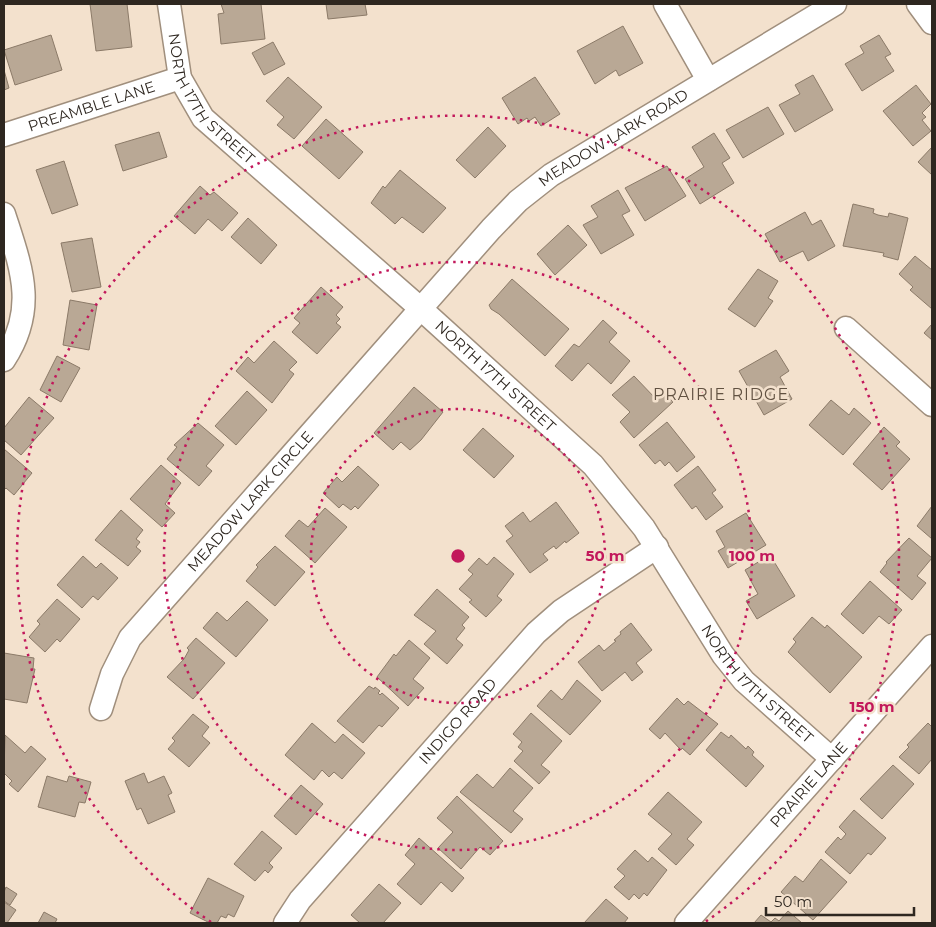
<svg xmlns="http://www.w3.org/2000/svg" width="936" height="927" viewBox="0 0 936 927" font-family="Montserrat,sans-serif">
  <rect width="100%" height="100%" fill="#f3e1cd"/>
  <g fill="#b9a895" stroke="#8b7a68">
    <path d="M90 4H127L132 47 96 51Z"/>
    <path d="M221 4H261L265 39 221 44 218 14 224 13Z"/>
    <path d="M326 4H365L367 15 328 19Z"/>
    <path d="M623 26 643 63 619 76 616 70 595 84 577 51Z"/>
    <path d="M51 35 62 70 15 85 4 50Z"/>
    <path d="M879 35 891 54 885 57 894 71 862 91 845 64 864 53 860 46Z"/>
    <path d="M273 42 285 64 264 75 252 53Z"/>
    <path d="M4 70 9 88 4 90Z"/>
    <path d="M813 75 833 110 795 132 779 105 800 94 795 85Z"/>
    <path d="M288 77 322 107 294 139 277 125 284 117 266 101Z"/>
    <path d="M535 77 560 114 541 126 535 117 529 121 527 118 518 124 502 98Z"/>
    <path d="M916 85 931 104 922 113 926 117 922 120 931 131 913 146 883 111Z"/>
    <path d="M768 107 784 134 743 158 726 130Z"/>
    <path d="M326 119 363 152 339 179 302 146Z"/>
    <path d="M488 127 506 146 475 178 456 160Z"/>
    <path d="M159 132 167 157 123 171 115 145Z"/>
    <path d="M714 133 730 158 722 163 734 183 700 204 685 179 704 167 692 147Z"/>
    <path d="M932 147V175L918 162Z"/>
    <path d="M64 161 78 205 52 214 36 170Z"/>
    <path d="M667 166 686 196 645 221 625 188Z"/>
    <path d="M400 170 446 208 423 233 402 217 395 224 371 203 383 186 385 188Z"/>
    <path d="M200 186 210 195 214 192 238 213 222 231 208 219 195 234 174 216Z"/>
    <path d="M618 190 630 211 622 215 634 235 601 254 583 225 598 217 591 206Z"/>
    <path d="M853 204 874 209 873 213 878 215 888 217 889 213 908 218 898 260 883 256 884 253 843 246Z"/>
    <path d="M805 212 812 225 821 220 835 246 808 261 803 251 780 262 765 234Z"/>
    <path d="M248 218 277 245 261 264 231 237Z"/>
    <path d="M568 225 587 245 555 275 537 254Z"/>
    <path d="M92 238 101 287 72 292 61 243Z"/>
    <path d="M915 256 932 270V309L910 290 913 287 899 274Z"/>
    <path d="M758 269 778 281 768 298 773 301 755 327 728 309Z"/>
    <path d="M512 279 569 329 545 356 499 314 491 309 489 305Z"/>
    <path d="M321 287 343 307 336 315 340 319 336 323 341 327 317 354 292 332 300 323 294 318Z"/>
    <path d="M70 300 97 305 89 350 63 345Z"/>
    <path d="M603 320 617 333 609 342 630 361 611 384 588 363 572 381 555 366 574 344 579 347Z"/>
    <path d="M932 324V340L924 333Z"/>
    <path d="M274 341 297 362 289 370 294 374 272 403 236 371 248 357 254 363Z"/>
    <path d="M776 350 789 371 780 377 792 399 764 415 739 371Z"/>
    <path d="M57 356 80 368 61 402 40 390Z"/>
    <path d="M634 376 656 399 664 392 673 402 634 438 620 422 630 412 612 395Z"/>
    <path d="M414 387 443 412 421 440 410 450 401 442 393 450 374 433Z"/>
    <path d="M247 391 267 410 236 445 215 426Z"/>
    <path d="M29 397 54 418 21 455 4 440V428Z"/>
    <path d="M831 400 849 415 854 408 871 423 843 455 809 425Z"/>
    <path d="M667 422 695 457 677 472 669 462 665 466 660 460 655 464 639 445Z"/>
    <path d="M198 423 224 445 206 466 212 471 199 486 167 459 177 447 174 445Z"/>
    <path d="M884 427 900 442 896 446 910 459 882 490 853 464Z"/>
    <path d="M483 428 514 456 494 478 463 450Z"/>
    <path d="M4 449 32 473 14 495 6 488 4 490Z"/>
    <path d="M161 465 181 483 165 504 175 513 162 527 130 499Z"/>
    <path d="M358 466 379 485 358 509 355 506 351 510 343 504 339 508 323 493 337 477 342 482Z"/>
    <path d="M698 466 716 490 712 493 723 507 706 520 696 506 692 509 674 485Z"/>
    <path d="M556 502 579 533 566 543 565 541 556 549 554 546 543 554 548 560 530 573 506 541 513 536 505 526 523 512 530 522Z"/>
    <path d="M932 506V539L917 526Z"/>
    <path d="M325 508 347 527 315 563 285 536 299 520 308 527Z"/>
    <path d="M121 510 143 530 136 539 140 542 136 547 141 551 128 566 95 540Z"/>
    <path d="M746 513 766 545 728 568 718 551 725 547 716 531Z"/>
    <path d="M909 538 932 558 917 576 926 583 912 600 880 572 887 563 886 562Z"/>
    <path d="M275 546 305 572 275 606 246 581 258 567 256 565Z"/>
    <path d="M770 555 795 596 757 619 746 601 758 594 745 570Z"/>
    <path d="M83 556 96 568 101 563 118 578 98 600 93 596 82 608 57 585Z"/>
    <path d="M494 557 514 574 497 596 502 600 486 617 469 602 472 600 459 589 473 574 468 570 479 558 487 565Z"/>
    <path d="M870 581 902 610 889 624 879 616 863 634 841 614Z"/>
    <path d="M437 589 469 617 462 625 465 628 456 639 463 645 447 664 424 644 436 631 414 615Z"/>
    <path d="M57 599 80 619 60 642 57 639 45 652 29 637 40 624 37 621Z"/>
    <path d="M247 601 268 620 236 657 203 628 217 612 227 621Z"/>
    <path d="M812 617 825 628 827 625 862 657 830 693 788 652 796 642 793 639Z"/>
    <path d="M631 623 652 650 636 663 643 672 632 681 625 672 602 691 578 662 599 645 604 651 616 641 614 640 621 634 620 632Z"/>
    <path d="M196 638 225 663 193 699 167 677 184 659 189 650 187 648Z"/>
    <path d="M409 640 430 658 413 679 424 688 408 706 377 677 394 654 396 656Z"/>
    <path d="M4 653 34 658 33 669H35L27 703 4 699Z"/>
    <path d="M577 680 601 701 570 735 537 706 551 690 562 700Z"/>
    <path d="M369 686 374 689 375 687 380 691 378 693 380 695 382 693 399 708 382 727 379 725 363 743 337 721Z"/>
    <path d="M677 698 684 705 688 701 718 724 690 755 682 748 681 750 665 733 660 739 649 729Z"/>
    <path d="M531 713 562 741 541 765 550 772 539 784 514 761 523 751 518 747 522 742 513 734Z"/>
    <path d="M193 714 209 727 202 736 210 743 189 767 168 749 175 741 172 738Z"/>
    <path d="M312 723 335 743 343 734 365 753 342 779 334 772 329 777 322 770 314 780 285 755Z"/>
    <path d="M928 723 932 727V759L919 774 899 757 909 747 907 745Z"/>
    <path d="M721 732 729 738 731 735 746 749 748 746 754 752 752 755 764 766 746 787 706 750Z"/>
    <path d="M5 735 25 753 31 746 46 759 18 792 9 784 12 781 4 773Z"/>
    <path d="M893 765 914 784 882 819 860 799Z"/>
    <path d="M510 768 533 788 513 811 523 819 511 833 460 792 477 774 493 788Z"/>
    <path d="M144 773 148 783 164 776 172 793 168 795 175 812 148 824 141 808 137 810 125 781Z"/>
    <path d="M47 776 67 782 69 776 91 782 85 803 79 802 75 817 38 807Z"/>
    <path d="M301 785 323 804 296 835 274 816Z"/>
    <path d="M668 792 702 822 687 839 694 845 676 865 658 849 672 834 648 814Z"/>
    <path d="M457 796 503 841 490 855 480 847 461 869 438 848 453 832 437 818Z"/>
    <path d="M854 810 886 838 871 855 868 853 850 874 825 852 838 837 841 840 846 834 839 827Z"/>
    <path d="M262 831 282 848 269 863 273 867 268 873 265 870 255 881 234 864Z"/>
    <path d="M419 838 464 878 452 892 441 882 421 905 397 884 415 864 405 855Z"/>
    <path d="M635 850 648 862 652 857 667 870 647 896 644 893 639 899 634 894 629 900 614 887 625 876 617 869Z"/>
    <path d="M821 859 847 882 813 920 781 892 795 876 803 882Z"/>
    <path d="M208 878 244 896 234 917 228 914 226 918 221 916 217 923H210L190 913Z"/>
    <path d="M379 884 401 903 383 923H360L351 915Z"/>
    <path d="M6 887 17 894 10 905 4 901V892Z"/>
    <path d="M606 899 628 918 624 923H584Z"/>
    <path d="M4 902 16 910 7 923H4Z"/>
    <path d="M788 911 802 923H754L761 915 771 922 775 918 779 921Z"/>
    <path d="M44 912 57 919 55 923H38Z"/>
  </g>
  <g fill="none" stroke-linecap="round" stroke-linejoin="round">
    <defs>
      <g id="minor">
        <path id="s1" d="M169 4 180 78 203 118 420 308 593 465 644 528 723 655 744 681 832 759"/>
        <path d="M665 4 708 80"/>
        <path d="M918 4 932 23"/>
        <path id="s2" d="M4 135 180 78"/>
        <path d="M4 214C21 267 38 308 4 360"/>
        <path d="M846 328 932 405"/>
        <path id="s3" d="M101 709 112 674 130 638 491 229 518 201 551 175 835 4"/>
        <path id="s4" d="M285 923 300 900 536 633 561 611 657 547"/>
        <path id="s5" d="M686 923 932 646"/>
      </g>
    </defs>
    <use href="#minor" stroke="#a08f7d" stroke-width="25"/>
    <use href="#minor" stroke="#fff" stroke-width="22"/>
  </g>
  <g fill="none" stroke="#c2185b" stroke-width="2.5" stroke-dasharray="2.5 5">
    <circle cx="458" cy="556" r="147"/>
    <circle cx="458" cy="556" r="294"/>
    <path d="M211 922A441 441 0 1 1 705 922"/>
  </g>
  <g text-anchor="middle" stroke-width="5" stroke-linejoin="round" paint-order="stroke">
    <g font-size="15" fill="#2e2720" stroke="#f3e1cd">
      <text dy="5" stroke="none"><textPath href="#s1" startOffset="108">NORTH 17TH STREET</textPath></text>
      <text dy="5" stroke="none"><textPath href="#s2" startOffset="92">PREAMBLE LANE</textPath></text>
      <text dy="5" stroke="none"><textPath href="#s3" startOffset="776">MEADOW LARK ROAD</textPath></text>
      <text dy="5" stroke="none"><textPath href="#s1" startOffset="511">NORTH 17TH STREET</textPath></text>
      <text dy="5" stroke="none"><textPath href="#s3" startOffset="259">MEADOW LARK CIRCLE</textPath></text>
      <text dy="5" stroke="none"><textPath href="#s1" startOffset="918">NORTH 17TH STREET</textPath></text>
      <text dy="5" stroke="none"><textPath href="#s4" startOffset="266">INDIGO ROAD</textPath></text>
      <text dy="5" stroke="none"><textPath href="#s5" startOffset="185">PRAIRIE LANE</textPath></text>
    </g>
    <g font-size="16" letter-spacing="1" fill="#615141" stroke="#f3e1cd">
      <text x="721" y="400">PRAIRIE RIDGE</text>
    </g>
  </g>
  <circle cx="458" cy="556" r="8" fill="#c2185b" stroke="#f3e1cd" stroke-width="2.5"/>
  <g font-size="15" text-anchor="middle" font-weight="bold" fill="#c2185b" stroke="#f3e1cd" stroke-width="5" stroke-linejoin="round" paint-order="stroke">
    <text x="605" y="561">50 m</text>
    <text x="752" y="561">100 m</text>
    <text x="872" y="712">150 m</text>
  </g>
  <rect width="936" height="927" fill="none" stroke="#2e2720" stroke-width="10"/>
  <path d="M766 907v8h148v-8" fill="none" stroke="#2e2720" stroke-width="2.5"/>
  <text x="774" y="907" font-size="15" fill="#2e2720" stroke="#f3e1cd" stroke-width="4" paint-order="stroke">50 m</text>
</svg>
